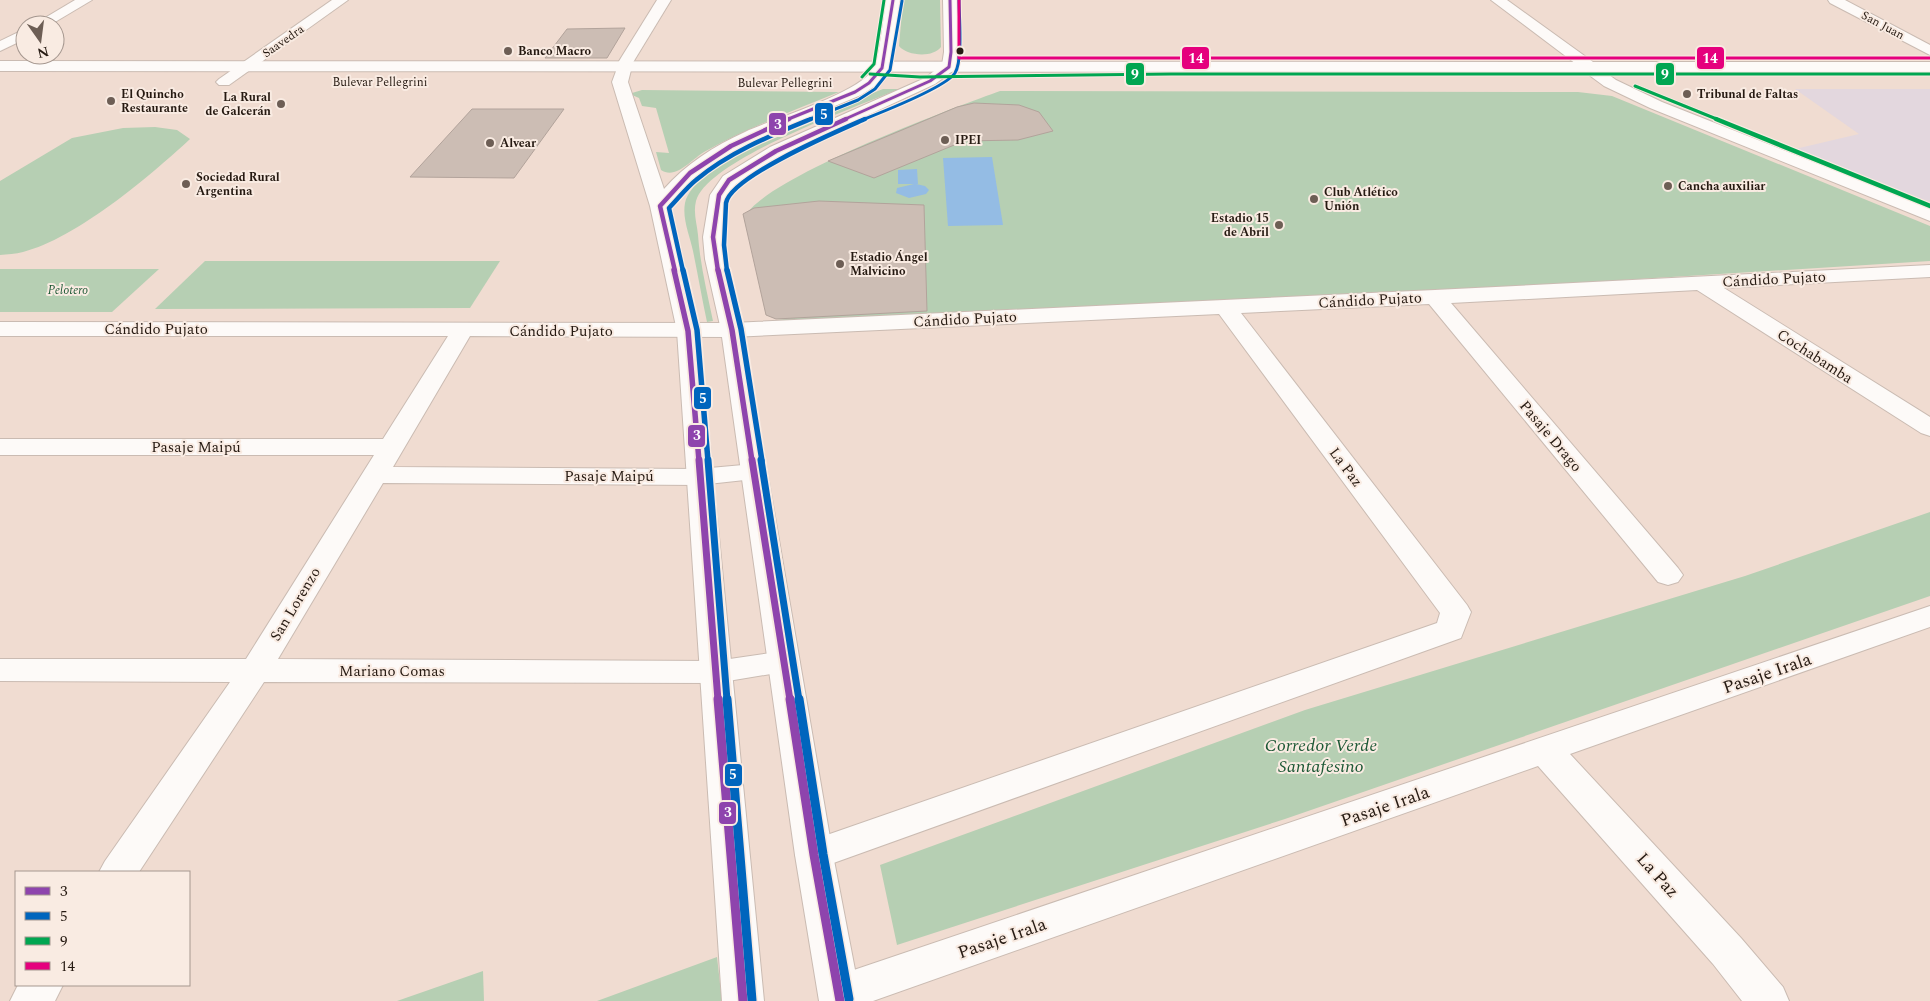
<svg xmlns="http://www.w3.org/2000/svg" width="1930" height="1001" viewBox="0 0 1930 1001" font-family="Spectral,serif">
  <rect width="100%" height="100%" fill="#f0dcd1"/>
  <path fill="#e3d7de" d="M1795 89H1930V202L1795 149 1859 134Z"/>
  <g fill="#b6cfb3">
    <path d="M903 0H940L941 47C933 58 907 56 899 46Z"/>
    <path d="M883 89H899C857 107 708 159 696 201 693 213 697 224 698 235 700 264 707 292 713 321L707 322C702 299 698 275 693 251 690 236 682 219 685 203 694 159 842 106 883 89Z"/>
    <path d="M642 90 839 92C794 110 748 128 704 152 692 159 676 180 661 170L656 152 669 153 656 108 642 106 639 98 632 95V93Z"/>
    <path d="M1000 91 1578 92 1612 96 1930 226V261L1526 286 1528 288 1111 305 802 322 777 319 768 315 744 218C763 178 953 108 1000 91Z"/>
    <path d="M155 127 177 130 190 139C149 177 77 238 23 252 16 254 7 254 0 255V181L72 138 123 128Z"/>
    <path d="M205 261H500L470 308 155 309Z"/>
    <path d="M0 269H159L112 312H0Z"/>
    <path d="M1930 512V596L1285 819 897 945 880 865 1305 710 1745 576Z"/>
    <path d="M717 957 722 1001H597Z"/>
    <path d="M483 971 484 1001H397Z"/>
  </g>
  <g fill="#94bce4">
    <path d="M992 157 1003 225 948 226 943 158Z"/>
    <path d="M917 169 918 184H916L925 186 929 190 926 194 909 198 896 193 897 188 914 184H898V170Z"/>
  </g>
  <g fill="#ccbdb4" stroke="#b2a39b">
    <path d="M625 28 607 58H545L567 29Z"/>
    <path d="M974 103 1019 105 1039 112 1053 131 1018 140 964 141 874 178 828 161 957 107Z"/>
    <path d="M472 109H564L514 178 410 177Z"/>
    <path d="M819 201 924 205 927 311 776 319 766 315 743 214 754 208Z"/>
  </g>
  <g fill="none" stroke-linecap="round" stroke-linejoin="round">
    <defs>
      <g id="minor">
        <path d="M75 0H92L50 25H33Z"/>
        <path d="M332 0H348L229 85H219L216 82 219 79Z"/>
        <path d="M657 0H671L629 69H619L616 66Z"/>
        <path d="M1828 0H1845L1930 45V55L1830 3Z"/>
        <path d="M25 29V39L0 51V41Z"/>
        <path d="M1930 265V277L1724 288 1930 417V436L1921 433 1697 290 1451 303 1678 568 1683 575 1678 582 1668 585 1658 582 1429 304 1241 313 1467 605 1471 612 1461 638 814 870 801 866 795 855 801 844 1437 623 1440 613 1219 314 732 337 470 336 393 467 699 469 754 464 763 466 767 472 763 478 699 485 383 483 278 659 716 661 784 651 795 654 800 662 795 670 716 683 264 682 139 872H99L105 861 230 682 0 681V659H246L374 455H0V439H383L448 336H0V322L732 323 1435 290Z"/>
        <path d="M1930 606V627L1570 754 1741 938 1783 987 1789 1001H1742L1713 964 1538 766 873 1001H821L818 994 824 981 839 975Z"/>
        <path d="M18 985H63L55 1001H10Z"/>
      </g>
      <path id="tertiary" d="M1491 0H1507L1593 62H1930V72H1589L1584 70Z"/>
      <g id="secondary">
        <path d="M886 0H900L890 68 875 86 861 95 778 130 737 150 696 177 670 207 699 331 764 1001H722L677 331 650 206 612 82 619 63H629L632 66 628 82 664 189C686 164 714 146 745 132 774 118 859 94 874 68 879 59 884 13 886 0Z"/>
        <path d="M943 0H957L958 52 954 70 935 84 782 155 736 184 728 195 723 237 725 259 743 330 833 855 861 1001H819L795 855 721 330 705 259 703 237 710 195 723 176 770 147 925 78 942 65 944 52Z"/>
      </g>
      <path id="primary" d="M0 61 1589 62 1594 64 1616 80 1662 102 1930 208V221L1650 108 1604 86 1585 72 0 71Z"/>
    </defs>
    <use href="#minor" stroke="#cabbb2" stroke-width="2"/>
    <use href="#tertiary" stroke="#cabbb2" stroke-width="2"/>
    <use href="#secondary" stroke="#cabbb2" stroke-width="2"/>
    <use href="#primary" stroke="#cabbb2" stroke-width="2"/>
    <use href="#minor" fill="#fdfaf8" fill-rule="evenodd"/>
    <use href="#tertiary" fill="#fdfaf8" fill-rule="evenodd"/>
    <use href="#secondary" fill="#fdfaf8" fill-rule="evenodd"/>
    <use href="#primary" fill="#fdfaf8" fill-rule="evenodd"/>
    <defs>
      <g id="bus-1-far4">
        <path d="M786 120 855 92 869 83 882 68 893 0"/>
        <path d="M843 120 930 81 949 67 951 52 950 0"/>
      </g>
      <g id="bus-1-far3">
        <path d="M675 271 660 206 690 173 731 146 789 119"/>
        <path d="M718 271 713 237 719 195 729 180 776 151 846 119"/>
      </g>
      <g id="bus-1-far2">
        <path d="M674 270 688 331 699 461"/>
        <path d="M718 270 732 330 752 461"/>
      </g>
      <g id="bus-1-far1">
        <path d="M699 460 718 700"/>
        <path d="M752 460 790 700"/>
      </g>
      <g id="bus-1">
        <path d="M718 699 743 1001"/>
        <path d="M790 699 814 855 840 1001"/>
      </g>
      <g id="bus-2-far4">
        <path d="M808 120 858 100 875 89 890 70 902 1"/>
        <path d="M862 120C882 112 945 88 955 73 963 60 959 16 959 0"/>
      </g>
      <g id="bus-2-far3">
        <path d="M683 271 669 208C678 199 686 188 696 180 729 152 772 135 811 119"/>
        <path d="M727 271 724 245 726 203C731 176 838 131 865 119"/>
      </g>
      <g id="bus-2-far2">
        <path d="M683 270 697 330 708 461"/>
        <path d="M727 270 741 329 762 461"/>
      </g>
      <g id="bus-2-far1">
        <path d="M708 460 727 700"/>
        <path d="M761 460 799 700"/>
      </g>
      <g id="bus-2">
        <path d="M727 699 752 1000"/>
        <path d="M799 699 823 854 849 999"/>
      </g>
      <g id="bus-3-far1">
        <path d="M870 74 920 77 1171 74H1930"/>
        <path d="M862 77 874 64 884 0"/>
        <path d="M1635 86 1719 120"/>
      </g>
      <path id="bus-3" d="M1716 119 1930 206"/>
      <path id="bus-4" d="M959 0V58H1930"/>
    </defs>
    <use href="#bus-1-far4" stroke="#f9ebe2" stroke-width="5"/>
    <use href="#bus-1-far3" stroke="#f9ebe2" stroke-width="7"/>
    <use href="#bus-1-far2" stroke="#f9ebe2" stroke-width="9"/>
    <use href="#bus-1-far1" stroke="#f9ebe2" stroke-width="11"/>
    <use href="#bus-1" stroke="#f9ebe2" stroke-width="12"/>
    <use href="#bus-2-far4" stroke="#f9ebe2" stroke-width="5"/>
    <use href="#bus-2-far3" stroke="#f9ebe2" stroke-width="7"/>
    <use href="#bus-2-far2" stroke="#f9ebe2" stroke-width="9"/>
    <use href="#bus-2-far1" stroke="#f9ebe2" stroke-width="11"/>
    <use href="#bus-2" stroke="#f9ebe2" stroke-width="12"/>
    <use href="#bus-3-far1" stroke="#f9ebe2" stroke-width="5"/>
    <use href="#bus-3" stroke="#f9ebe2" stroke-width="7"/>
    <use href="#bus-4" stroke="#f9ebe2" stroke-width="5"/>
    <use href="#bus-1-far4" stroke="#8e44ad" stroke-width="3"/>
    <use href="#bus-1-far3" stroke="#8e44ad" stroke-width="4.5"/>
    <use href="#bus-1-far2" stroke="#8e44ad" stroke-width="5.5"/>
    <use href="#bus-1-far1" stroke="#8e44ad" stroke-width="7"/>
    <use href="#bus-1" stroke="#8e44ad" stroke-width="9"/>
    <use href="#bus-2-far4" stroke="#0065bd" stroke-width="3"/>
    <use href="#bus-2-far3" stroke="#0065bd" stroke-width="4.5"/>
    <use href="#bus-2-far2" stroke="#0065bd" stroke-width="5.5"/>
    <use href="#bus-2-far1" stroke="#0065bd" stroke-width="7"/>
    <use href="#bus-2" stroke="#0065bd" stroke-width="9"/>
    <use href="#bus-3-far1" stroke="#00a651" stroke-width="3"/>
    <use href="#bus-3" stroke="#00a651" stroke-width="4.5"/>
    <use href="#bus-4" stroke="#e5007d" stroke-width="3"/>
  </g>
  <g fill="#6d5e55" stroke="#f9ebe2" stroke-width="2">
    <circle cx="508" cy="51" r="5"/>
    <circle cx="1687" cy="94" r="5"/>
    <circle cx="111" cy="101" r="5"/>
    <circle cx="281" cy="104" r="5"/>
    <circle cx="945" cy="140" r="5"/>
    <circle cx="490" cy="143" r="5"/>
    <circle cx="186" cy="184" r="5"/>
    <circle cx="1668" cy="186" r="5"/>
    <circle cx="1314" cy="199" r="5"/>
    <circle cx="1279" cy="225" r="5"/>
    <circle cx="840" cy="264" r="5"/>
  </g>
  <circle fill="#261a12" stroke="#f9ebe2" stroke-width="2" cx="960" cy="51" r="4.5"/>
  <g text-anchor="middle" stroke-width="4" stroke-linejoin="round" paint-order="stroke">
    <g font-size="12" fill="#261a12" stroke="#f9ebe2">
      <text transform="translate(1883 25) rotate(28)" y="4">San Juan</text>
      <text transform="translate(283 41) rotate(-35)" y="4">Saavedra</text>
      <text x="380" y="86">Bulevar Pellegrini</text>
      <text x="785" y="87">Bulevar Pellegrini</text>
    </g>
    <g font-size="12" font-weight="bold" fill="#261a12" stroke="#f9ebe2" text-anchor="start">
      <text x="518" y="55">Banco Macro</text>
      <text x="121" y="98">El Quincho<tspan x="121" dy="14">Restaurante</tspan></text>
      <text x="1697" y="98">Tribunal de Faltas</text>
      <text x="271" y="101" text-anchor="end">La Rural<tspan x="271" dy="14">de Galcerán</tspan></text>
      <text x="955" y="144">IPEI</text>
      <text x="500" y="147">Alvear</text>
      <text x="196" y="181">Sociedad Rural<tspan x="196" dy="14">Argentina</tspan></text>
      <text x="1678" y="190">Cancha auxiliar</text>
      <text x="1324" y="196">Club Atlético<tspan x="1324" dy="14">Unión</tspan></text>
      <text x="1269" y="222" text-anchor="end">Estadio 15<tspan x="1269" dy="14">de Abril</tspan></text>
      <text x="850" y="261">Estadio Ángel<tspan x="850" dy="14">Malvicino</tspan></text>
    </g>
    <g font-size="12" font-style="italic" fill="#1c5835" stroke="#f9ebe2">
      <text x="68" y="294">Pelotero</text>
    </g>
    <g font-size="15" fill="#261a12" stroke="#f9ebe2">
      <text transform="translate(1774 279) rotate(-3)" y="5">Cándido Pujato</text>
      <text transform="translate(1370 300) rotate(-3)" y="5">Cándido Pujato</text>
      <text transform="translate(965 319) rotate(-3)" y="5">Cándido Pujato</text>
      <text x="156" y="334">Cándido Pujato</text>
      <text x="561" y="336">Cándido Pujato</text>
      <text transform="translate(1815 356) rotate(33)" y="5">Cochabamba</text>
      <text transform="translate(1551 436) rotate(50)" y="5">Pasaje Drago</text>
      <text x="196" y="452">Pasaje Maipú</text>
      <text transform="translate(1346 467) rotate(53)" y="5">La Paz</text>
      <text x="609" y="481">Pasaje Maipú</text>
      <text transform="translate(295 604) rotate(-59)" y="5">San Lorenzo</text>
      <text x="392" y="676">Mariano Comas</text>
    </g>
    <g font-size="18" fill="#261a12" stroke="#f9ebe2">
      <text transform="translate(1767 673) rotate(-19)" y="6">Pasaje Irala</text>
      <text transform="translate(1385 806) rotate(-19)" y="6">Pasaje Irala</text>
      <text transform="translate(1658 875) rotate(48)" y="6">La Paz</text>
      <text transform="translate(1002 938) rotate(-19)" y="6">Pasaje Irala</text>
    </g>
    <g font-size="18" font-style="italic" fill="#1c5835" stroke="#f9ebe2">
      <text x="1321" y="751">Corredor Verde<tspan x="1321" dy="21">Santafesino</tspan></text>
    </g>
  </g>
  <g stroke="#f9ebe2" stroke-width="2">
    <rect x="1181" y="46" width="29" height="24" rx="5" fill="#e5007d"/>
    <rect x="1696" y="46" width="29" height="24" rx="5" fill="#e5007d"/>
    <rect x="1655" y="62" width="20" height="24" rx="5" fill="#00a651"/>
    <rect x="1125" y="62" width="20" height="24" rx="5" fill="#00a651"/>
    <rect x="814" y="102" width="20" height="24" rx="5" fill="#0065bd"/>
    <rect x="768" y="112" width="19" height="24" rx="5" fill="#8e44ad"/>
    <rect x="693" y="386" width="19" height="24" rx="5" fill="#0065bd"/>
    <rect x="687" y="424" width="19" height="24" rx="5" fill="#8e44ad"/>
    <rect x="724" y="763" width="19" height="24" rx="5" fill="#0065bd"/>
    <rect x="718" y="801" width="19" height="24" rx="5" fill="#8e44ad"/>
  </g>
  <g font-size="14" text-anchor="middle" font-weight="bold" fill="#fff">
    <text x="1196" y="63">14</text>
    <text x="1710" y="63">14</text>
    <text x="1665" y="79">9</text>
    <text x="1135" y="79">9</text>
    <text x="824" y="119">5</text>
    <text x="778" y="129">3</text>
    <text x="703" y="403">5</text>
    <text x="697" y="440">3</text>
    <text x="733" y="779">5</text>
    <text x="728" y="817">3</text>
  </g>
  <rect x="15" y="871" width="175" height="115" fill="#f9ebe2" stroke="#a5978f"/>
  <rect x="25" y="887" width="25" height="8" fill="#8e44ad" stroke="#a5978f"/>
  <text x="60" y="896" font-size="15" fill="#261a12">3</text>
  <rect x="25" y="912" width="25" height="8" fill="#0065bd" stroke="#a5978f"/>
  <text x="60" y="921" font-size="15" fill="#261a12">5</text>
  <rect x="25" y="937" width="25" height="8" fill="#00a651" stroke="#a5978f"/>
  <text x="60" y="946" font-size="15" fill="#261a12">9</text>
  <rect x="25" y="962" width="25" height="8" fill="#e5007d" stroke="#a5978f"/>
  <text x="60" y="971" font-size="15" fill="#261a12">14</text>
  <g transform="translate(40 40) rotate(166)"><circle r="24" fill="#f9ebe2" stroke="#a5978f"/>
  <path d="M0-4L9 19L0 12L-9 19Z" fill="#6d5e55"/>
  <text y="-8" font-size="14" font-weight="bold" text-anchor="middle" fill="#261a12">N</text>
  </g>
</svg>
